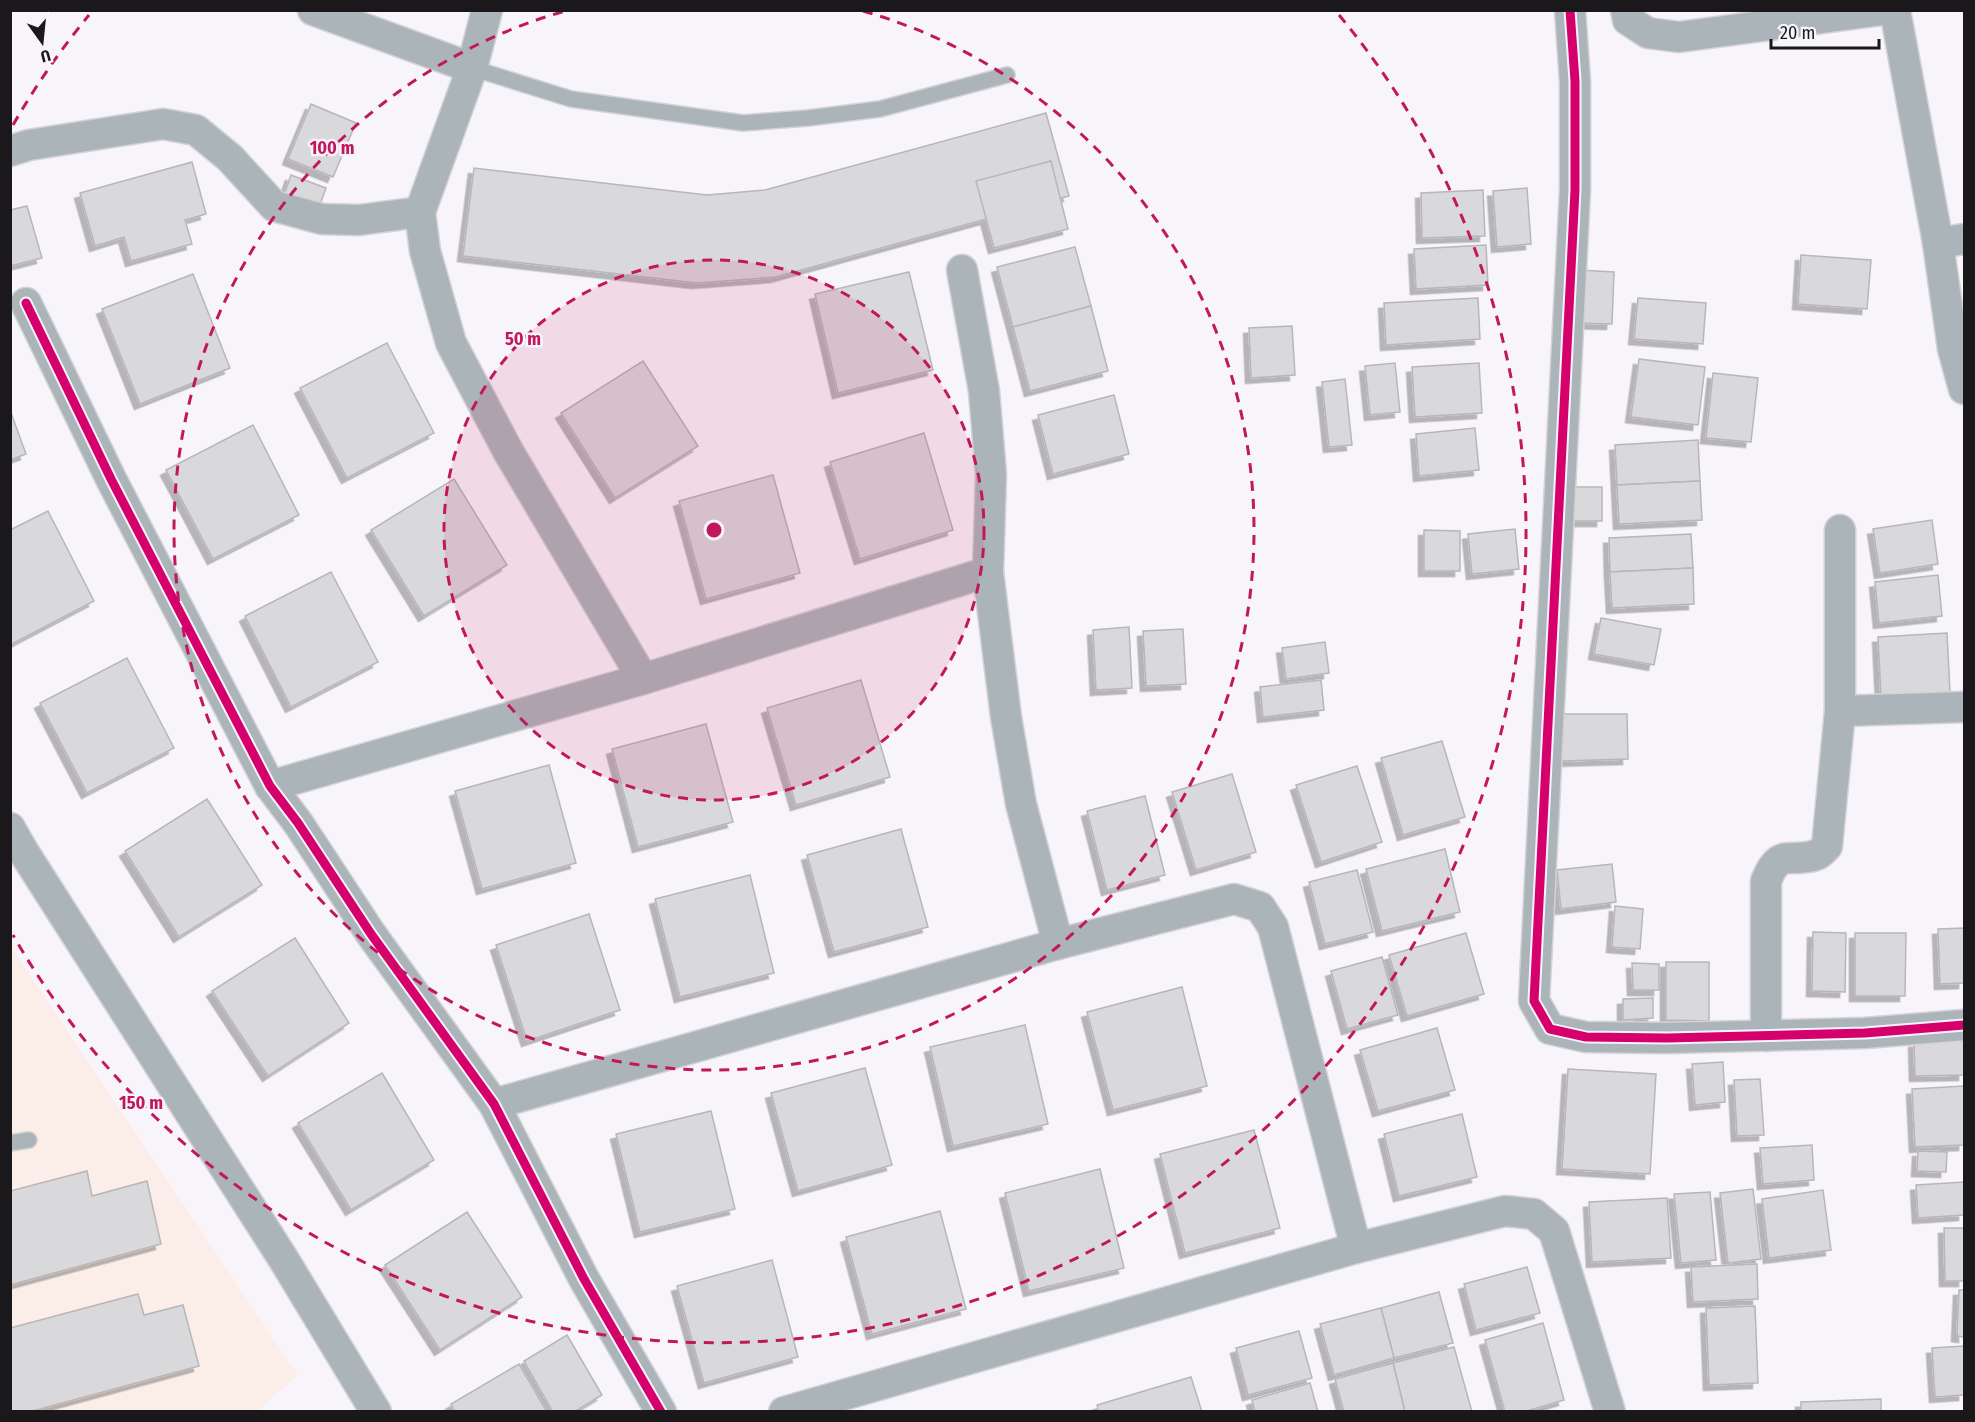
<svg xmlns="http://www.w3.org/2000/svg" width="1975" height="1422" viewBox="0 0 1975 1422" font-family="'Fira Sans Condensed',sans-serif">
  <defs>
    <filter id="shadow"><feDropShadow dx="-5.5" dy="5.5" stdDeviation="0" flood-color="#0004"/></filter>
  </defs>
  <rect width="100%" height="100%" fill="#f8f5fa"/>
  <path fill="#fbede8" d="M10 945 298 1375 258 1411H11Z"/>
  <g fill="#d9d8db" stroke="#b8b6ba" stroke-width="1.5" filter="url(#shadow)">
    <path d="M311 104 356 123 333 177 288 159Z"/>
    <path d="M1046 113 1069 196 776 277 697 283 463 256 474 168 707 195 765 190Z"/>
    <path d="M1051 161 1068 229 994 248 976 181Z"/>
    <path d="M192 162 206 214 185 220 192 244 131 261 124 237 95 246 80 193Z"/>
    <path d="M291 175 326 188 316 216 281 203Z"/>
    <path d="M1527 188 1531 244 1497 247 1493 191Z"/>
    <path d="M1483 190 1485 236 1422 238 1421 193Z"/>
    <path d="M27 206 42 258 10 266V210Z"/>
    <path d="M1486 245 1488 285 1416 289 1414 249Z"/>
    <path d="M1075 247 1091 306 1013 327 997 267Z"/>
    <path d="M1801 255 1871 260 1867 309 1798 304Z"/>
    <path d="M1579 270 1614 272 1612 324 1576 323Z"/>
    <path d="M909 272 933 370 838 393 815 294Z"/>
    <path d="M193 274 230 368 140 404 102 309Z"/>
    <path d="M1478 298 1480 339 1386 345 1384 303Z"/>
    <path d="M1638 298 1706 303 1703 344 1634 339Z"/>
    <path d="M1091 306 1108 371 1030 391 1013 327Z"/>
    <path d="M1292 326 1295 375 1251 378 1249 328Z"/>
    <path d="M387 343 434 433 347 478 300 388Z"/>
    <path d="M1639 359 1705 367 1698 425 1631 417Z"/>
    <path d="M643 361 698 446 615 498 561 413Z"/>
    <path d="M1395 363 1400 412 1370 415 1365 366Z"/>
    <path d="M1479 363 1482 413 1415 417 1412 367Z"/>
    <path d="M1713 373 1758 378 1751 442 1706 438Z"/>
    <path d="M1345 379 1352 445 1329 447 1322 382Z"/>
    <path d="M1114 395 1129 454 1053 474 1038 415Z"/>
    <path d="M10 410 26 454 10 460Z"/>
    <path d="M253 425 299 515 213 559 166 470Z"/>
    <path d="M1475 428 1479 470 1419 476 1416 434Z"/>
    <path d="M924 433 953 530 860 559 830 462Z"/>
    <path d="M1698 440 1700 481 1617 485 1615 445Z"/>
    <path d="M773 475 800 573 706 599 679 501Z"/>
    <path d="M454 479 507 565 424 616 371 530Z"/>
    <path d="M1700 481 1702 520 1619 524 1617 485Z"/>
    <rect x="1566" y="487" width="36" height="34"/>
    <path d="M48 511 94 601 10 645V530Z"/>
    <path d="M1932 520 1938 564 1880 573 1873 529Z"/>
    <path d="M1515 529 1519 569 1472 574 1468 534Z"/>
    <path d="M1424 530 1460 531V571H1424Z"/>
    <path d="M1691 534 1693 568 1610 572 1609 538Z"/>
    <path d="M1693 568 1694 604 1612 608 1610 572Z"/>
    <path d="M331 572 378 662 291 707 245 616Z"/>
    <path d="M1938 575 1942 616 1879 623 1875 582Z"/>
    <path d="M1601 618 1661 629 1654 665 1594 654Z"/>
    <path d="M1129 627 1132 688 1096 690 1093 630Z"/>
    <path d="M1183 629 1186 684 1146 686 1143 631Z"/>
    <path d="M1947 633 1950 692 1881 697 1878 637Z"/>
    <path d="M1325 642 1329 673 1286 679 1282 648Z"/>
    <path d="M127 658 174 748 87 793 40 703Z"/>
    <path d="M861 680 890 777 796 805 767 708Z"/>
    <path d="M1321 680 1324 710 1263 717 1260 687Z"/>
    <path d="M1561 714H1627L1628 759 1561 761Z"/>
    <path d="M706 724 733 822 638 847 612 749Z"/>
    <path d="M1442 741 1465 817 1403 835 1381 758Z"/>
    <path d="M549 765 576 863 482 889 455 791Z"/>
    <path d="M1357 766 1382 842 1321 862 1296 785Z"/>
    <path d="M1232 774 1256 852 1196 870 1172 792Z"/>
    <path d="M1145 796 1165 875 1107 890 1087 811Z"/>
    <path d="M207 799 262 885 179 937 125 851Z"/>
    <path d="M901 829 928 927 834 952 807 855Z"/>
    <path d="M1445 849 1460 912 1382 931 1366 869Z"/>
    <path d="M1612 864 1616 902 1561 909 1557 870Z"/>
    <path d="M1357 870 1373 932 1325 944 1309 882Z"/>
    <path d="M750 875 774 973 680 997 655 899Z"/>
    <path d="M1615 906 1643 909 1640 949 1612 947Z"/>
    <path d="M589 914 620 1010 527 1041 496 945Z"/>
    <path d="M1964 928V983L1940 984 1938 929Z"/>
    <path d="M1813 932 1846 933 1845 992 1812 991Z"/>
    <path d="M1466 933 1484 994 1407 1016 1389 955Z"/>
    <path d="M1855 933H1906L1905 996H1855Z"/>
    <path d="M295 938 349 1023 268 1076 212 991Z"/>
    <path d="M1382 957 1398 1015 1347 1029 1331 971Z"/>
    <path d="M1666 962H1709V1021L1666 1020Z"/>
    <path d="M1632 963 1659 964V990H1633Z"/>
    <path d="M1182 987 1207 1086 1113 1110 1087 1012Z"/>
    <path d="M1653 998V1018L1623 1020V999Z"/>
    <path d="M1025 1025 1048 1124 953 1146 930 1047Z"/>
    <path d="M1437 1028 1455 1090 1378 1111 1360 1050Z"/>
    <path d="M1964 1041V1075L1915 1076 1914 1042Z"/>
    <path d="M1723 1062 1725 1102 1695 1105 1692 1064Z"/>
    <path d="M865 1068 892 1165 798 1191 771 1093Z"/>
    <path d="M1568 1069 1656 1074 1650 1174 1562 1169Z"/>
    <path d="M382 1073 434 1160 351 1210 298 1123Z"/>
    <path d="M1760 1079 1764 1135 1737 1136 1734 1080Z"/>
    <path d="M1964 1086V1145L1915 1147 1912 1089Z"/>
    <path d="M711 1111 735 1209 640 1232 616 1134Z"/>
    <path d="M1462 1114 1477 1177 1399 1196 1384 1134Z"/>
    <path d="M1254 1130 1280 1228 1185 1253 1160 1154Z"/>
    <path d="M1812 1145 1814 1180 1763 1184 1760 1148Z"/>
    <path d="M1918 1151 1947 1152 1946 1172 1917 1171Z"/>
    <path d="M1100 1169 1124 1268 1029 1291 1005 1193Z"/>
    <path d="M87 1171 92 1196 147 1181 161 1244 10 1285V1191Z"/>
    <path d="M1964 1182V1215L1918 1218 1916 1185Z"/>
    <path d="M1753 1189 1761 1259 1728 1263 1720 1193Z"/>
    <path d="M1823 1190 1831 1250 1769 1258 1762 1199Z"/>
    <path d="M1710 1192 1716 1260 1681 1263 1674 1194Z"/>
    <path d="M1667 1198 1671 1258 1592 1262 1589 1202Z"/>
    <path d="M940 1211 966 1309 872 1334 846 1237Z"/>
    <path d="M467 1212 522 1297 440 1350 385 1265Z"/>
    <path d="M1944 1228H1964V1281H1945Z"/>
    <path d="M772 1260 798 1357 704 1383 677 1286Z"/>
    <path d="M1757 1264 1758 1299 1693 1302 1691 1267Z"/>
    <path d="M1527 1267 1540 1313 1476 1330 1464 1284Z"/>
    <path d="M1959 1290H1964V1337L1957 1336Z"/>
    <path d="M1439 1292 1453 1343 1394 1358 1381 1308Z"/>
    <path d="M138 1294 144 1315 183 1305 199 1366 29 1412H10V1328Z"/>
    <path d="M1755 1306 1758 1383 1709 1385 1706 1308Z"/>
    <path d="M1381 1308 1394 1358 1334 1375 1320 1324Z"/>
    <path d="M1543 1323 1564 1400 1523 1412H1505L1485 1340Z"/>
    <path d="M1299 1331 1312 1378 1248 1395 1236 1348Z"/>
    <path d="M567 1335 602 1395 574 1412H553L524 1361Z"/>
    <path d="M1964 1346V1395L1935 1397 1932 1348Z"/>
    <path d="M1454 1347 1472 1412H1405L1393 1363Z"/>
    <path d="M1393 1363 1405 1412H1344L1335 1379Z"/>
    <path d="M519 1364 547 1412H455L451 1404Z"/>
    <path d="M1191 1377 1202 1412H1099L1097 1405Z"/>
    <path d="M1310 1383 1318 1412H1255L1252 1400Z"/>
    <path d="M1881 1399V1412H1801V1402Z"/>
  </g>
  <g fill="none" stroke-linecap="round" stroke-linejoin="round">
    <defs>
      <g id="service">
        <path d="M472 68 571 99 743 123 808 118 880 109 1007 75"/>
        <path d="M10 1143 29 1140"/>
      </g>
      <g id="minor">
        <path d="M313 10 472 68 420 212 425 251 451 343 508 451 643 679"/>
        <path d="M1570 10 1575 81V190L1534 1001 1550 1029 1586 1037 1667 1038 1865 1033 1964 1025"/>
        <path d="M1626 10 1628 20 1648 33 1679 37 1882 10"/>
        <path d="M1895 10 1938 243 1953 349 1964 389"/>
        <path d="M472 68 487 10"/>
        <path d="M10 151 29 145 163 124 196 130 230 158 274 206 322 219 359 220 420 212"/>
        <path d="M1938 243 1964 239"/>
        <path d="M962 270 984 391 991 474 988 572 1006 717 1021 804 1058 944"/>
        <path d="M26 303 111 479 270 786 298 823 371 934 494 1104 584 1279 661 1412"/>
        <path d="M1840 711 1964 707"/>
        <path d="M270 786 643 679 988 572"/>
        <path d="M10 828 23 851 284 1260 376 1412"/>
        <path d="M1766 1036V881C1780 846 1789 864 1816 855 1820 854 1824 849 1827 846L1840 711V530"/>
        <path d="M494 1104 1058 944 1234 899 1260 907 1273 927 1356 1248"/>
        <path d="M784 1412 1356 1248 1505 1211 1534 1214 1554 1231 1610 1412"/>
      </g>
    </defs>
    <use href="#service" stroke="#d4d2d5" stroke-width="18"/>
    <use href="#minor" stroke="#d4d2d5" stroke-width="33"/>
    <use href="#service" stroke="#abb5b9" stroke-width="15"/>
    <use href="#minor" stroke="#abb5b9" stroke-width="30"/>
    <defs>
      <g id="cycleway">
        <path d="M1570 10 1575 81V190L1534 1001 1550 1029 1586 1037 1667 1038 1865 1033 1964 1025"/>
        <path d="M26 303 111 479 270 786 298 823 371 934 494 1104 584 1279 661 1412"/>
      </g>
    </defs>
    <use href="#cycleway" stroke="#f8f4fb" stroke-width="13"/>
    <use href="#cycleway" stroke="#d6006c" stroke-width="9"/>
  </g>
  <circle cx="714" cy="530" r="270" fill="#c2185b" fill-opacity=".12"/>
  <g fill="none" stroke="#c2185b" stroke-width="3" stroke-dasharray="10 8">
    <circle cx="714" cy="530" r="270"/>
    <path d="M863 11A540 540 0 1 1 565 11"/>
    <path d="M13 125A810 810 0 0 1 89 15M1339 15A810 810 0 1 1 13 935"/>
  </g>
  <circle cx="714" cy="530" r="9" fill="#c2185b" stroke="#f8f4fb" stroke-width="3"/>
  <g font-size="18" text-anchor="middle" font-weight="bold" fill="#c2185b" stroke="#f8f4fb" stroke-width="5" stroke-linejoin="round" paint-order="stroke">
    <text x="332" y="154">100 m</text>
    <text x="523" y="345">50 m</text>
    <text x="141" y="1109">150 m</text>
  </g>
  <rect width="1975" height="1422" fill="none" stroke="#1a181b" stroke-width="24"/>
  <g transform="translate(42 42) rotate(165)" stroke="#f8f4fb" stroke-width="4.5" paint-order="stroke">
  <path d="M0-4.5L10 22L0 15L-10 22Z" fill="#1a181b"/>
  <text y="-9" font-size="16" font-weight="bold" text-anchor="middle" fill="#1a181b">U</text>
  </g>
  <path d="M1771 39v9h108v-9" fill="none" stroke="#1a181b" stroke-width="3"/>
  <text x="1780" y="39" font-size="18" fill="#1a181b" stroke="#f8f4fb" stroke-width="4.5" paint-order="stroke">20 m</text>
</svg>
